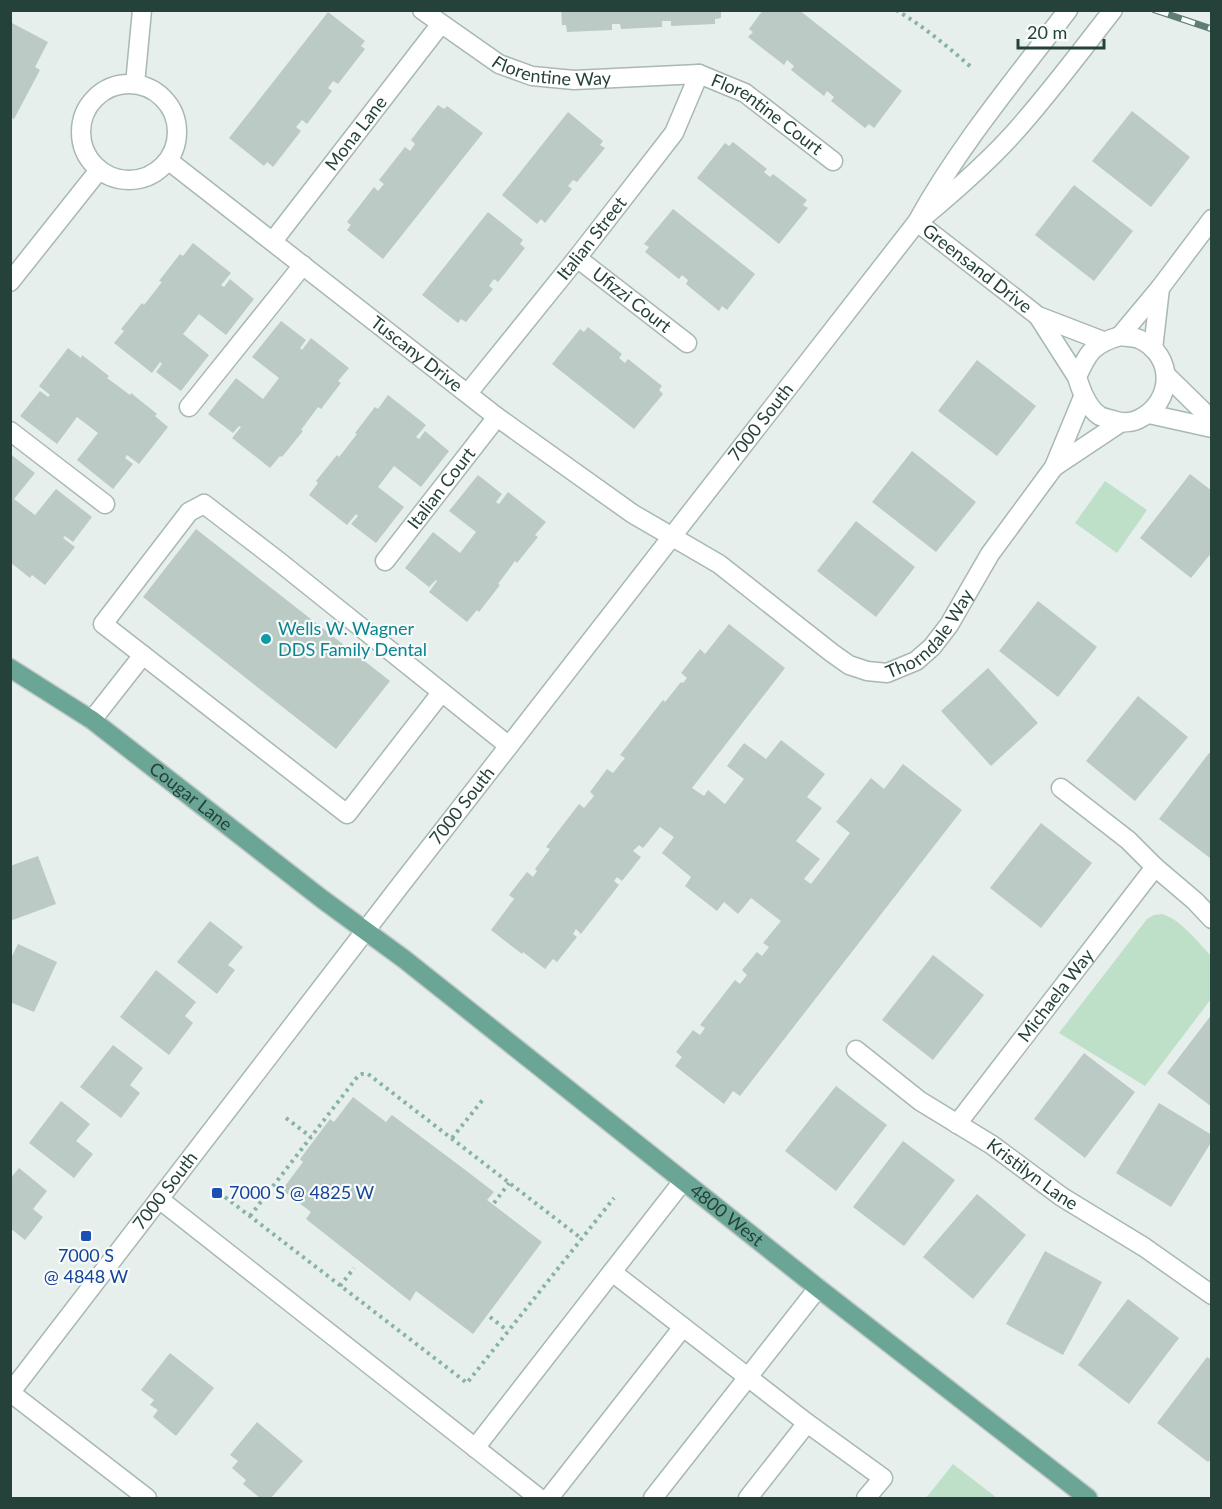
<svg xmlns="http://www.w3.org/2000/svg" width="1222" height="1509" viewBox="0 0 1222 1509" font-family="Lato,sans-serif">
  <rect width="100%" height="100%" fill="#e6efeb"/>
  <g fill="#bfe0c8">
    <path d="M1105 481 1147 510 1117 553 1075 523Z"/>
    <path d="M1162 914C1180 919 1199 943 1211 956V999L1145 1086 1059 1033 1147 919 1154 915Z"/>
    <path d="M953 1464 997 1498H926Z"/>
  </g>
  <g fill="#bbcac4">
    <path d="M561 10H721V18L715 19V24L671 26V21H662V27L621 29 620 24H612V30L567 32 566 25H562Z"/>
    <path d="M763 10H799L902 91 874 128 869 124 865 128 831 101 834 97 827 91 824 96 791 70 794 66 787 60 784 65 748 37 753 32 749 29Z"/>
    <path d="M328 12 365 41 361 46 365 49 338 84 333 81 328 88 332 91 307 124 302 120 296 127 301 131 273 167 267 162 264 166 229 138Z"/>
    <path d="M10 22 48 42 35 67 40 70 14 119 10 117Z"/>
    <path d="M438 105 444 109 447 106 483 133 383 259 347 230 351 225 347 222 374 187 378 191 384 184 379 180 405 147 410 151 415 144 411 140Z"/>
    <path d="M1132 111 1190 157 1151 207 1092 161Z"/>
    <path d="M568 112 603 141 600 145 605 148 577 182 573 180 568 186 572 189 545 223 541 219 537 224 502 195Z"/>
    <path d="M733 142 767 169 764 172 770 177 773 174 807 200 803 205 808 208 779 244 697 178 725 143 729 146Z"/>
    <path d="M1074 185 1133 231 1094 281 1035 235Z"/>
    <path d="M673 209 755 274 727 310 722 306 719 311 686 284 688 280 682 275 679 279 645 252 649 247 644 244Z"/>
    <path d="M488 212 523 240 520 244 525 248 498 282 494 279 489 286 493 289 466 322 461 319 458 323 422 295Z"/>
    <path d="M193 243 231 273 221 285 224 287 230 279 254 299 226 335 199 314 183 334 209 355 181 391 156 372 162 364 160 362 152 373 114 343 124 331 121 329 142 303 144 305 162 282 159 281 180 254 183 256Z"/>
    <path d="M281 321 306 340 300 348 302 350 311 338 349 368 338 381 341 383 321 409 318 407 301 430 303 431 282 457 280 456 270 468 232 438 241 427 239 426 233 433 208 414 236 378 263 399 279 378 252 357Z"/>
    <path d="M588 327 622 354 619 358 625 363 628 359 662 386 659 390 663 394 634 429 552 364 580 329 584 332Z"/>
    <path d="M68 348 81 358 82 355 109 376 107 378 130 395 131 393 157 414 155 416 168 427 139 464 127 455 125 458 133 464 113 489 77 460 98 433 77 417 57 444 20 416 40 391 48 397 50 395 39 386Z"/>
    <path d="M977 360 1036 406 997 456 938 411Z"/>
    <path d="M388 395 426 425 416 437 419 439 425 431 449 451 421 487 394 466 378 487 404 507 376 543 351 524 358 516 356 514 347 525 309 495 318 483 316 481 337 455 339 457 357 434 355 433 375 407 378 409Z"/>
    <path d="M912 451 976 502 936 552 872 502Z"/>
    <path d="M10 454 35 473 14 499 35 515 56 489 92 517 73 542 65 536 63 538 75 547 45 585 32 575 30 578 10 562Z"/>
    <path d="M1190 474 1212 491V552L1191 578 1140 538Z"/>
    <path d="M478 475 502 494 496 502 499 504 508 492 546 522 535 535 538 537 517 563 515 561 498 584 500 585 479 612 477 610 467 622 429 592 437 581 436 580 429 587 405 568 433 532 460 553 476 532 449 511Z"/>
    <path d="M856 521 915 567 876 617 817 571Z"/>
    <path d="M196 529 390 681 336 749 143 597Z"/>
    <path d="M1038 601 1097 647 1058 697 999 651Z"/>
    <path d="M729 624 785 668 692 788 704 796 708 790 725 804 744 779 727 766 744 743 766 759 781 740 825 774 807 797 822 808 796 841 820 859 804 879 811 884 850 833 836 822 871 778 884 789 903 764 962 810 740 1096 733 1091 724 1104 675 1066 682 1057 676 1052 693 1030 700 1035 705 1028 700 1025 735 980 740 984 747 975 742 970 757 952 762 956 769 947 763 943 781 921 751 898 738 914 724 902 717 911 685 886 691 877 662 853 674 837 660 827 643 848 639 845 633 851 641 857 622 881 617 877 614 881 619 885 581 934 576 929 573 934 577 937 557 962 553 959 545 969 523 952 522 954 491 930 514 899 509 895 527 872 533 877 537 871 535 869 550 849 546 847 579 804 584 808 594 796 590 792 607 769 613 773 625 758 620 755 663 700 665 702 681 682 683 683 687 678 681 673 700 649 705 654Z"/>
    <path d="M988 668 1038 723 991 766 941 711Z"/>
    <path d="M1138 696 1188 737 1135 801 1086 761Z"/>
    <path d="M1209 753 1212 755V856L1210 858 1159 819Z"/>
    <path d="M1041 823 1092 863 1041 928 990 888Z"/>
    <path d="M38 856 56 904 10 921V866Z"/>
    <path d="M210 921 243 947 228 965 235 970 217 994 177 962Z"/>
    <path d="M18 944 57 962 34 1012 10 1002V960Z"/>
    <path d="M933 955 984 995 933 1060 882 1020Z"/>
    <path d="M156 970 196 1002 185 1016 193 1023 169 1055 120 1017Z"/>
    <path d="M1212 1014V1107L1167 1073Z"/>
    <path d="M113 1045 143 1068 130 1085 140 1093 121 1118 80 1087Z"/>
    <path d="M1084 1053 1135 1092 1085 1158 1034 1119Z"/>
    <path d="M836 1086 887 1125 836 1191 785 1151Z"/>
    <path d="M353 1097 386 1122 392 1115 464 1169 494 1192 487 1200 542 1242 473 1334 416 1291 410 1301 306 1219 311 1212 282 1190 303 1162 300 1159 330 1119 334 1122Z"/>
    <path d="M61 1101 90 1124 76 1141 93 1154 74 1178 29 1143Z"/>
    <path d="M1159 1103 1212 1135V1141L1171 1207 1116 1173Z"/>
    <path d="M903 1141 955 1180 904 1246 853 1207Z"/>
    <path d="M19 1168 47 1191 33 1209 43 1217 25 1240 10 1228V1179Z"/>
    <path d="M977 1194 1026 1235 973 1299 923 1257Z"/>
    <path d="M1045 1251 1102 1282 1063 1355 1006 1324Z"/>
    <path d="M1128 1299 1179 1338 1129 1404 1078 1365Z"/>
    <path d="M170 1353 214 1388 176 1436 153 1417 158 1410 150 1405 154 1400 141 1390Z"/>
    <path d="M1207 1357 1212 1360V1458L1208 1462 1157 1423Z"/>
    <path d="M257 1422 303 1461 271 1498H260L243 1484 246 1480 232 1468 238 1461 230 1455Z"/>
  </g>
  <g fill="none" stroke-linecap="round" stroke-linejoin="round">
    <defs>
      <g id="minor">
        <path id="s1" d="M422 10 499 64 532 76 574 80 699 74 745 93 833 161"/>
        <circle cx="129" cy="132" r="48"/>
        <path d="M135 84 142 10"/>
        <path id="s2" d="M169 161 497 417 633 514 719 564 832 653 849 665 867 671 887 673 916 661 932 647 949 625 990 554 1054 467 1083 397"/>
        <path d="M926 215C956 190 987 163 1014 133 1049 94 1080 52 1113 10"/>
        <path id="s3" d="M917 222 1038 316 1103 341"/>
        <path id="s4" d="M273 241 440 25"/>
        <path id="s5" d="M577 258 687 343"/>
        <path d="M10 282 99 170"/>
        <path d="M1038 316 1077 377"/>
        <path d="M1120 336C1126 337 1133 337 1139 339 1175 355 1174 402 1139 419 1131 423 1121 423 1113 420 1109 419 1104 418 1100 416 1087 408 1081 390 1077 377 1088 352 1093 344 1120 336Z"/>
        <path d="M1120 336 1160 288 1212 219"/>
        <path d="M1153 349 1160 288"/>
        <path d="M1166 375 1212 420"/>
        <path id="s6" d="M468 393 577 258 674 133 699 74"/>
        <path d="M189 407 303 265"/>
        <path d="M1149 414 1212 428"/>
        <path d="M10 431 105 504"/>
        <path d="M1054 467 1120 423"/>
        <path id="s7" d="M385 561 497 417"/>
        <path d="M441 693 347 814 103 624 189 512 204 504 277 560 509 746"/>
        <path d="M92 720 143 655"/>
        <path d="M1061 788 1128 840 1155 867 1195 901 1212 919"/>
        <path id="s8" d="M856 1050 920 1101 992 1145 1062 1197 1144 1247 1212 1295"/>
        <path id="s9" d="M957 1124 1155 867"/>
        <path d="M159 1199 539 1498"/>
        <path d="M612 1272 683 1181"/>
        <path id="s10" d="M10 1393 399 887 917 222C959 146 1015 79 1068 10"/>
        <path d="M11 1393 147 1498"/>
        <path d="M475 1448 612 1272 807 1423"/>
        <path d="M549 1498 683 1327"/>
        <path d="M653 1498 818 1288"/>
        <path d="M748 1498 807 1423 883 1478 866 1498"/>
      </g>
      <g id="major">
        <path id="s11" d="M10 668 92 720 322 899 404 959 818 1288 1088 1498"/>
      </g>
    </defs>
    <use href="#minor" stroke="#a8b8b2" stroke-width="21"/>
    <use href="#major" stroke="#c2cac8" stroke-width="21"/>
    <g stroke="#86b3a5" stroke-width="4" stroke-dasharray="3 4.5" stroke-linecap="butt">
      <path d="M896 10C923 26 947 46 971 67"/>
      <path d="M286 1118 311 1137"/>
      <path d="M452 1138 485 1097"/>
      <path d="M225 1197 467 1383 614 1198"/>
      <path d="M494 1203 509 1183"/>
      <path d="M250 1216 358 1076 362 1074H368L582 1239"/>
      <path d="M340 1286 354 1268"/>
      <path d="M490 1317 508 1331"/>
    </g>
    <use href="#minor" stroke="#fff" stroke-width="18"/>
    <use href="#major" stroke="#6aa596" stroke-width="18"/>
    <defs>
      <path id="rail" d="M1155 10 1212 29"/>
    </defs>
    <use href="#rail" stroke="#5f7d75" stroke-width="7"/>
    <use href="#rail" stroke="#f7fbf9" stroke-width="4.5" stroke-dasharray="14" stroke-linecap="butt"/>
  </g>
  <circle fill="#0f9aa8" stroke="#f7fbf9" stroke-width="2" cx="266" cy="639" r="6"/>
  <g fill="#1a4fb4" stroke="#f7fbf9" stroke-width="2">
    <rect x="211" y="1187" width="12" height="12" rx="3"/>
    <rect x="80" y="1230" width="12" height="12" rx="3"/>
  </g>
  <g text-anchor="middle" stroke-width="4.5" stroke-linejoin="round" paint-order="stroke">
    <g font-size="18" fill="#24423a" stroke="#f7fbf9">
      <text dy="6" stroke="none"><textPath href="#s1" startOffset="148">Florentine Way</textPath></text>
      <text dy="6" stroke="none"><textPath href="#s1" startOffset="376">Florentine Court</textPath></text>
      <text dy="6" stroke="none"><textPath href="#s4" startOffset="136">Mona Lane</textPath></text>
      <text dy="6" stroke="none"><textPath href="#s6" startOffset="198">Italian Street</textPath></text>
      <text dy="6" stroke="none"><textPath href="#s3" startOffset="76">Greensand Drive</textPath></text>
      <text dy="6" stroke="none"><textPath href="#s5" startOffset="69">Ufizzi Court</textPath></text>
      <text dy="6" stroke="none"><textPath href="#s2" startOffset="314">Tuscany Drive</textPath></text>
      <text dy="6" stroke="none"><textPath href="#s10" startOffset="1227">7000 South</textPath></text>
      <text dy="6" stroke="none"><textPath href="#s7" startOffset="92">Italian Court</textPath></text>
      <text dy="6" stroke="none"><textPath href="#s2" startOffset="946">Thorndale Way</textPath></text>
      <text dy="6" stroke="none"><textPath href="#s11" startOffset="222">Cougar Lane</textPath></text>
      <text dy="6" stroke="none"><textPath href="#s10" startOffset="741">7000 South</textPath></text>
      <text dy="6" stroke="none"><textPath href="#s9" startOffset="162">Michaela Way</textPath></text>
      <text dy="6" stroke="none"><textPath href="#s8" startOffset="216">Kristilyn Lane</textPath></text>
      <text dy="6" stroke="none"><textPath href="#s10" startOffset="255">7000 South</textPath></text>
      <text dy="6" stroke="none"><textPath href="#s11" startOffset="902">4800 West</textPath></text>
    </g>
    <g font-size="18" fill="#0d838f" stroke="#f7fbf9" text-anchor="start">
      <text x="278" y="635">Wells W. Wagner<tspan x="278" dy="21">DDS Family Dental</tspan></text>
    </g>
    <g font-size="18" fill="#164399" stroke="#f7fbf9" text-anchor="start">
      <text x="229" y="1199">7000 S @ 4825 W</text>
      <text x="86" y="1262" text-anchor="middle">7000 S<tspan x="86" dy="21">@ 4848 W</tspan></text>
    </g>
  </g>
  <rect width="1222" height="1509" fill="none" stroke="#24423a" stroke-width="24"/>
  <path d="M1018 39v9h86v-9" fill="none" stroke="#24423a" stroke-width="3"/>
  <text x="1027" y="39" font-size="18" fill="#24423a" stroke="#f7fbf9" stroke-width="4.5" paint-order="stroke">20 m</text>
</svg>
